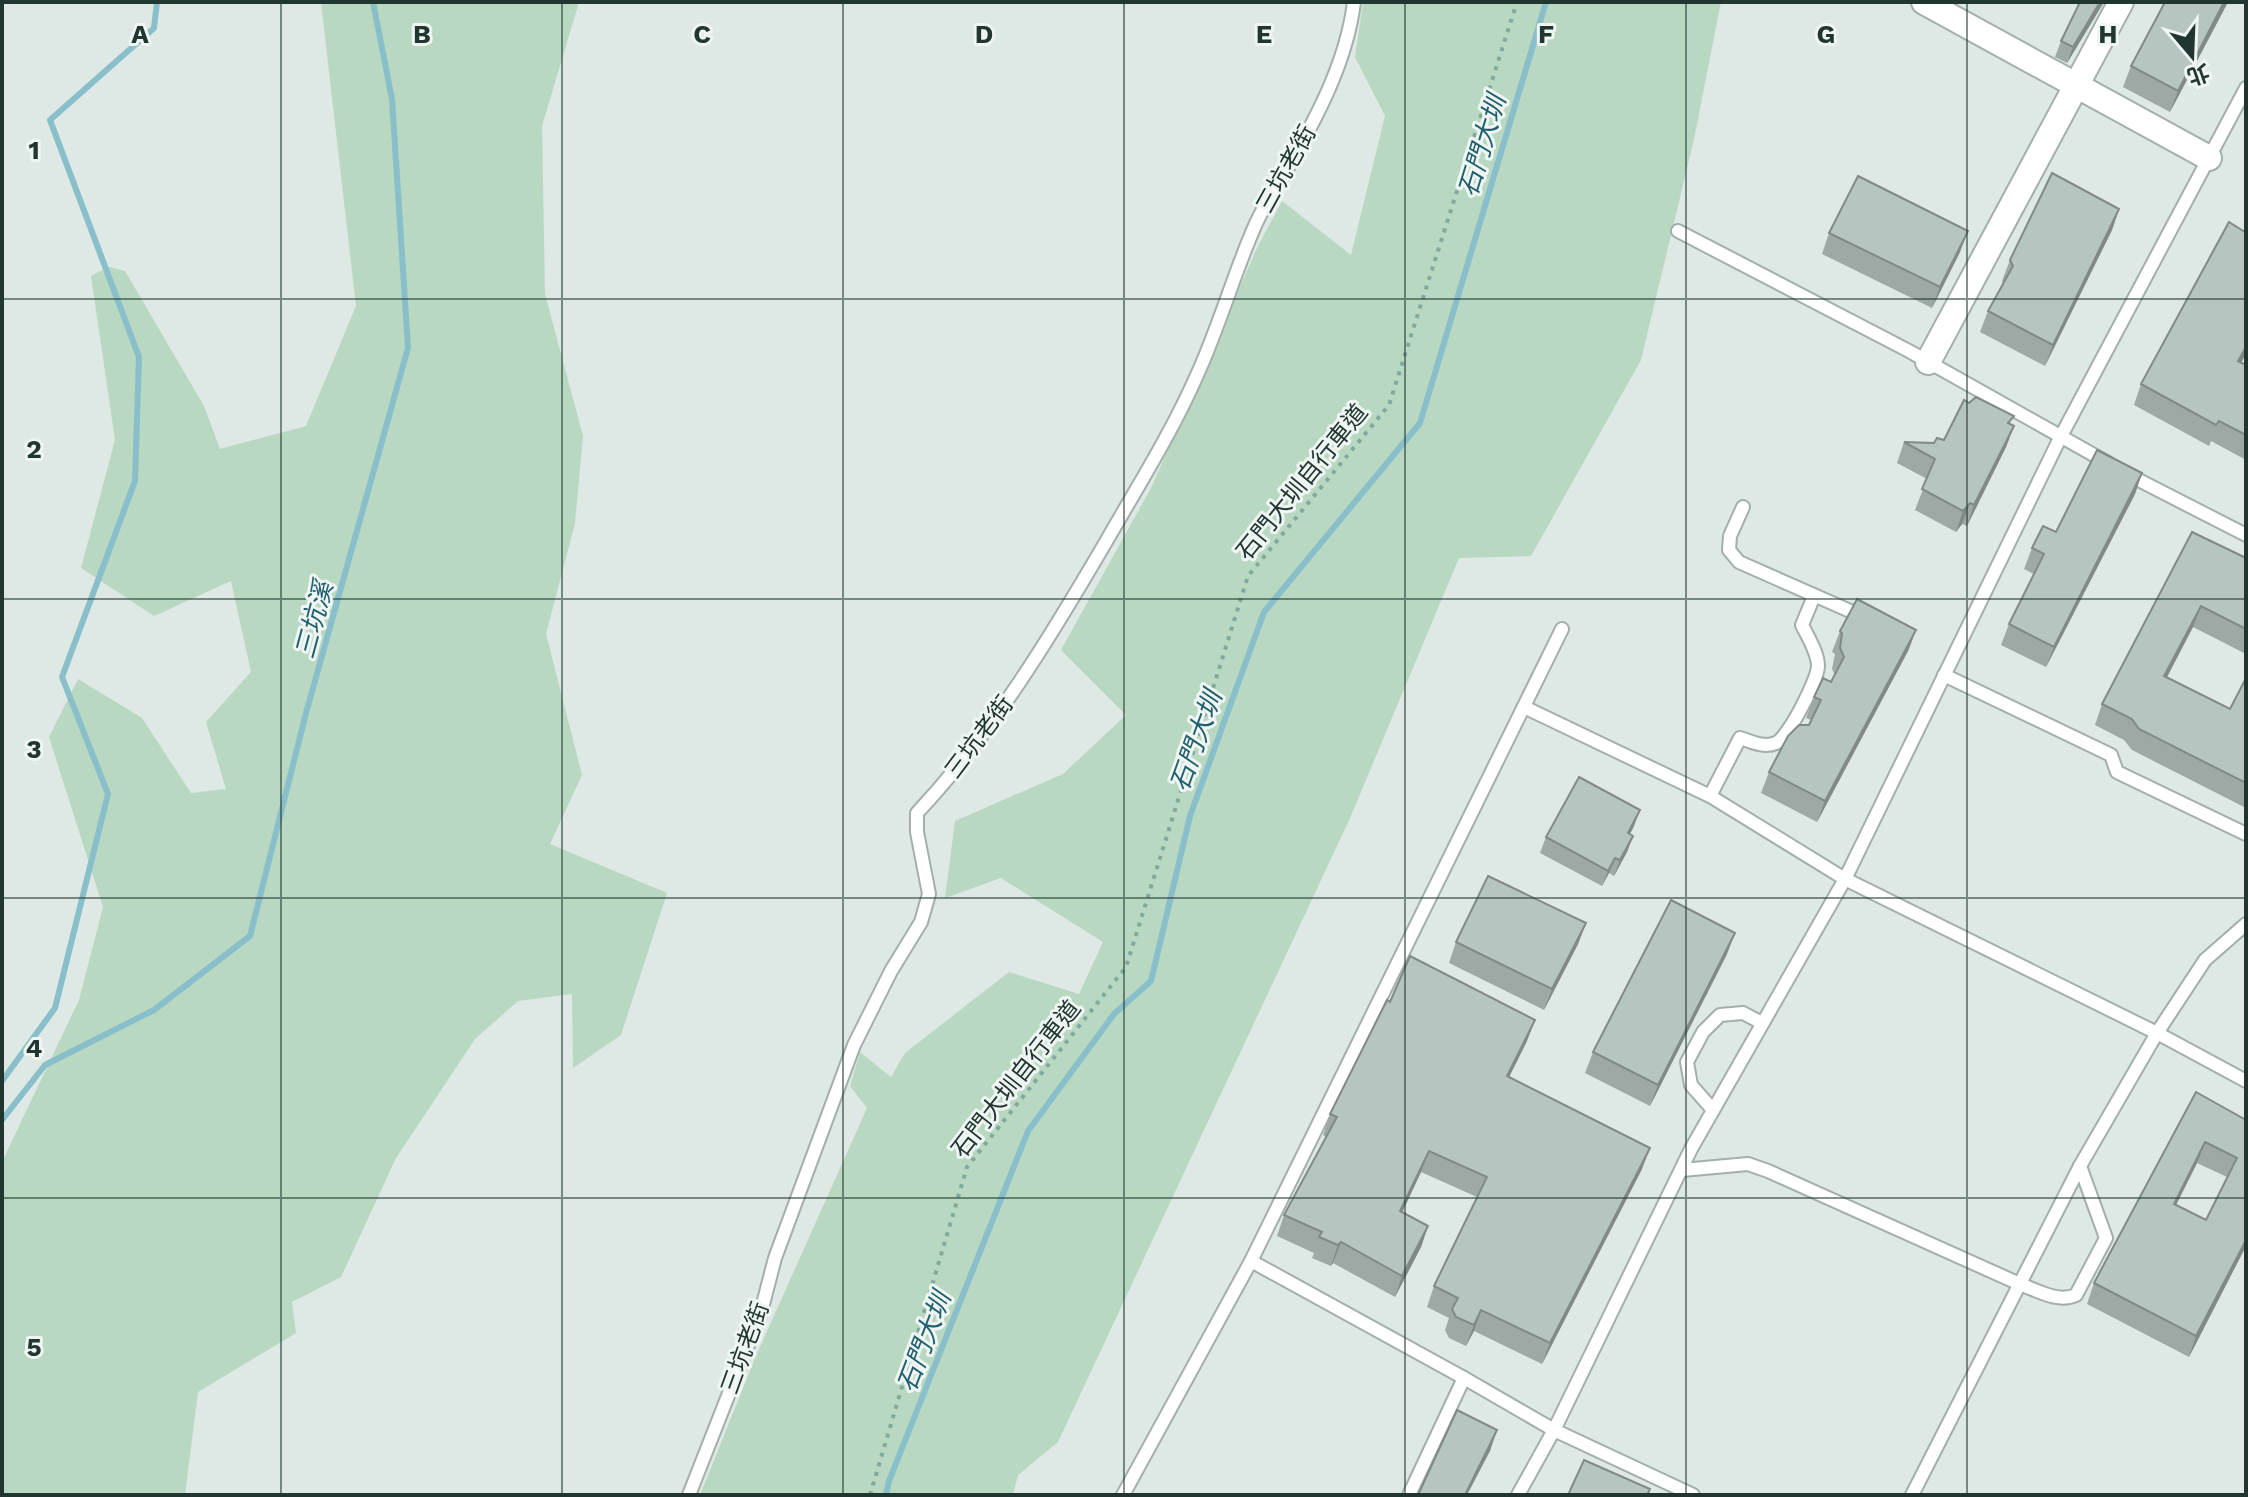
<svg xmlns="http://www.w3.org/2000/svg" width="2248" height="1497" viewBox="0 0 2248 1497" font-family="'Work Sans','Noto Sans TC',sans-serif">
  <rect width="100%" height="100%" fill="#dee8e4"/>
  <g fill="#b8d8c1">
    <path d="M321 2H579L542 126 545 294 583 436 575 523 546 634 582 775 550 844 667 893 621 1035 573 1068 572 994 518 1001 475 1039 396 1158 341 1277 292 1302 296 1333 198 1392 185 1495H2V1162L79 1000 103 907 49 737 78 679 142 718 191 793 226 789 206 722 251 672 231 581 154 616 81 568 115 440 91 276 109 267 125 271 204 406 220 449 306 426 356 306Z"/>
    <path d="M1363 2H1721L1694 139 1641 360 1531 556 1459 558 1350 818 1058 1442 1018 1475 1013 1495H700L756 1356 867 1108 850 1086 860 1052 891 1077 905 1053 1009 972 1079 994 1103 942 1001 878 945 898 955 821 1063 774 1126 715 1061 650 1151 488 1256 250 1282 201 1351 255 1385 116 1355 57Z"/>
  </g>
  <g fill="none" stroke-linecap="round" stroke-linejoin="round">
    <g stroke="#89bfca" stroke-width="6">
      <path d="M2 1081 55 1008 108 794 62 677 135 481 139 357 50 120 154 28 157 2"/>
      <path d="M2 1120 45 1065 154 1010 250 936 306 713 408 348 392 99 373 2"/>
      <path d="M886 1495 889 1481 1028 1131 1114 1014 1151 981 1190 816 1264 612 1420 423 1546 2"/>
    </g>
    <defs>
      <g id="lane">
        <path d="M1678 231 1909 351 2108 463"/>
        <path d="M2127 474 2246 535"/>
        <path d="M1743 507 1730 536 1729 550 1739 562 1866 618"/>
        <path d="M1814 596 1802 625C1808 637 1818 653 1818 666 1818 679 1788 738 1776 743 1764 748 1752 742 1740 738L1710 796 1845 879 2157 1033 2246 1081"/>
        <path d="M1944 675 2111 755 2117 772 2246 834"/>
        <path d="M1524 707 1710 796"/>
        <path d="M1713 1110 1691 1085 1687 1062 1703 1032 1720 1015 1743 1013 1762 1023"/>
        <path d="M1682 1170 1748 1164 1768 1171 2022 1285C2039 1291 2058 1303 2076 1295L2106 1238 2080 1166"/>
        <path d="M1251 1261 1464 1378 1554 1430 1693 1495"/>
        <path d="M689 1495 761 1312 775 1258 854 1045 891 971 921 922 929 894 917 832V813C993 732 1051 636 1107 540 1138 486 1172 432 1197 375 1219 327 1233 276 1254 228 1263 206 1278 185 1290 164 1318 115 1347 60 1354 2"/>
        <path d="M1123 1495 1251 1261 1562 629"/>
        <path d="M1409 1495 1464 1378"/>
        <path d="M1518 1495 1554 1430 1691 1149 1845 879 2060 438 2246 88"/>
        <path d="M1912 1495 2080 1166 2157 1033 2205 960 2246 924"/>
      </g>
      <g id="street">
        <path d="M1924 2 2209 158"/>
        <path d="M1928 362 2121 2"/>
      </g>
    </defs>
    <use href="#lane" stroke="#a2afab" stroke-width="16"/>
    <use href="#street" stroke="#a2afab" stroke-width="28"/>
    <path stroke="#81a99d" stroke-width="4" stroke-dasharray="4 6" stroke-linecap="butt" d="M870 1495 967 1167 1126 967 1248 576 1389 405 1517 2"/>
    <use href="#lane" stroke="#fff" stroke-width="12"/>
    <use href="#street" stroke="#fff" stroke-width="24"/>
  </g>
  <g fill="#9da9a5" fill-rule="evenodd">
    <path d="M2104 2 2067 63 2055 57 2061 41Z"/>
    <path d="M2228 2 2170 112 2123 87 2131 66Z"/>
    <path d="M2119 209 2112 230 2045 366 1980 332 1988 311 2003 283 2002 281 2010 260Z"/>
    <path d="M2246 231V354L2241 363 2246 365V460L2211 441 2209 446 2134 405 2141 384Z"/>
    <path d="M1829 233 1960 252 1932 308 1822 254Z"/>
    <path d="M2011 424 2014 426 2006 447 1967 526 1962 524 1956 532 1915 510 1927 479 1897 463 1904 442 1934 443Z"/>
    <path d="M2142 473 2135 494 2046 667 2001 645 2009 624 2034 574 2024 569 2032 548Z"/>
    <path d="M2246 558V654L2193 627 2167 677 2230 709 2246 678V808L2132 750 2124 740 2095 725 2102 704Z"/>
    <path d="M1916 630 1908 651 1817 822 1761 793 1769 772 1809 725 1811 720 1806 718 1814 697 1831 682 1835 675 1832 669 1835 654 1832 652 1840 631Z"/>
    <path d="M1634 826 1630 834 1633 836 1627 852 1614 876 1609 873 1602 886 1540 853 1546 837Z"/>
    <path d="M1586 923 1578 944 1544 1010 1449 963 1456 942Z"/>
    <path d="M1727 954 1650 1106 1585 1073 1593 1052Z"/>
    <path d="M1527 1041 1509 1077 1642 1169 1542 1364 1474 1331 1466 1346 1449 1338 1445 1330 1449 1318 1427 1307 1434 1286 1477 1197 1421 1172 1402 1212 1428 1226 1421 1247 1395 1297 1333 1263 1331 1266 1312 1258 1314 1253 1277 1236 1284 1215 1326 1137 1323 1135 1330 1114Z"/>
    <path d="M2196 1092 2246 1120V1246L2189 1357 2087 1304 2094 1283ZM2197 1163 2227 1177 2206 1220 2176 1205Z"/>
  </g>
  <g fill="#808a86">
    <path d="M2100 2H2104L2067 63 2073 47Z"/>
    <path d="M2224 2H2228L2170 112 2178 91Z"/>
    <path d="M2119 209 2112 230 2045 366 2053 345Z"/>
    <path d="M1968 231 1960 252 1932 308 1940 287Z"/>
    <path d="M2246 347V354L2230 382 2238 361Z"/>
    <path d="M2014 426 2006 447 1967 526 1974 505Z"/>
    <path d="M2142 473 2135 494 2046 667 2054 647Z"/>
    <path d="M1970 503 1962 524 1956 532 1963 511Z"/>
    <path d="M2201 606 2193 627 2157 696 2164 676Z"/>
    <path d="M1916 630 1908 651 1817 822 1825 801Z"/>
    <path d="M1640 810 1634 826 1622 849 1628 833Z"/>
    <path d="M1633 836 1627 852 1614 876 1620 860Z"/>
    <path d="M1615 858 1609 873 1602 886 1608 871Z"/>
    <path d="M1586 923 1578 944 1544 1010 1552 989Z"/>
    <path d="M1735 933 1727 954 1650 1106 1658 1085Z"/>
    <path d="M1535 1020 1527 1041 1499 1097 1507 1076Z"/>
    <path d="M2205 1142 2197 1163 2166 1225 2174 1204Z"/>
    <path d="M1650 1148 1642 1169 1542 1364 1550 1343Z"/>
    <path d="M1429 1151 1421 1172 1393 1232 1400 1211Z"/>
    <path d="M1428 1226 1421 1247 1395 1297 1402 1276Z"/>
    <path d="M2246 1240V1246L2189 1357 2196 1336Z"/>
    <path d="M1341 1242 1333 1263 1331 1266 1338 1245Z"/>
    <path d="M1481 1310 1474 1331 1466 1346 1474 1325Z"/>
    <path d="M1497 1430 1490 1451 1467 1495H1465Z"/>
  </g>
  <g fill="#b7c5c0" stroke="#808a86" stroke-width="2" fill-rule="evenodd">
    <path d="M2080 2H2100L2073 47 2061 41Z"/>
    <path d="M2165 2H2224L2178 91 2131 66Z"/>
    <path d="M2052 173 2119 209 2053 345 1988 311 2013 266 2010 260Z"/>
    <path d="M1858 176 1968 231 1940 287 1829 233Z"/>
    <path d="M2229 222 2245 232 2246 231V347L2238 361 2246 365V435L2219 421 2216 425 2141 384Z"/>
    <path d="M1976 397 2014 416 2008 423 2014 426 1974 505 1970 503 1963 511 1922 489 1935 459 1904 442 1934 443 1937 438 1944 440 1964 400 1969 403Z"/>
    <path d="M2097 450 2142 473 2054 647 2009 624 2044 554 2032 548 2043 526 2056 532Z"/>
    <path d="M2192 532 2246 558V629L2201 606 2164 676 2230 709 2246 678V783L2139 729 2132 719 2102 704Z"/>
    <path d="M1857 599 1916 630 1825 801 1769 772 1788 736 1799 725H1809L1821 700 1814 697 1823 678 1831 682 1844 657 1840 648 1842 633 1840 631Z"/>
    <path d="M1579 777 1640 810 1628 833 1633 836 1620 860 1615 858 1608 871 1546 837Z"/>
    <path d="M1488 876 1586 923 1552 989 1456 942Z"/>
    <path d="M1671 900 1735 933 1658 1085 1593 1052Z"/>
    <path d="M1410 956 1535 1020 1507 1076 1650 1148 1550 1343 1481 1310 1474 1325 1456 1317 1452 1309 1458 1298 1434 1286 1487 1177 1429 1151 1400 1211 1428 1226 1402 1276 1341 1242 1338 1245 1319 1237 1322 1232 1284 1215 1337 1117 1330 1114 1387 1000 1390 1002Z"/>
    <path d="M2196 1092 2246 1120V1240L2196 1336 2094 1283ZM2205 1142 2237 1158 2206 1220 2174 1204Z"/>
    <path d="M1457 1410 1497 1430 1465 1495H1418Z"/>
    <path d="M1584 1460 1650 1489 1647 1495H1568Z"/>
  </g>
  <path fill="none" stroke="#213631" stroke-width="2" stroke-opacity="0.55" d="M281 2V1495M562 2V1495M843 2V1495M1124 2V1495M1405 2V1495M1686 2V1495M1967 2V1495M2 299H2246M2 599H2246M2 898H2246M2 1198H2246"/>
  <g text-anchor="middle" stroke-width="6" stroke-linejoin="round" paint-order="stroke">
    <g font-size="24" fill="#213631" stroke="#eef5f2">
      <text transform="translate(1286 169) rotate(-61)" y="8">三坑老街</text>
      <text transform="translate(1302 482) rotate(-51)" y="8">石門大圳自行車道</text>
      <text transform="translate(979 737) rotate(-53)" y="8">三坑老街</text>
      <text transform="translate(1016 1079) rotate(-52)" y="8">石門大圳自行車道</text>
      <text transform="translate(745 1348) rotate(-70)" y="8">三坑老街</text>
    </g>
    <g font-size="26" font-style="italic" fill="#205f6d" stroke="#eef5f2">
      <text transform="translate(1482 146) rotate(-73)" y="9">石門大圳</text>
      <text transform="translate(314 620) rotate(-75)" y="9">三坑溪</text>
      <text transform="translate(1196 741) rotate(-70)" y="9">石門大圳</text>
      <text transform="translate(924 1342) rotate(-69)" y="9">石門大圳</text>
    </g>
  </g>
  <g font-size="26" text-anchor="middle" font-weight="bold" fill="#213631" stroke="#eef5f2" stroke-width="6" stroke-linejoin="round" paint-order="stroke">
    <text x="140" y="43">A</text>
    <text x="422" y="43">B</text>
    <text x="702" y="43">C</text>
    <text x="984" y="43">D</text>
    <text x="1264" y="43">E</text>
    <text x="1546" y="43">F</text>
    <text x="1826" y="43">G</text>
    <text x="2108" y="43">H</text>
    <text x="34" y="159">1</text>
    <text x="34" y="458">2</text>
    <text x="34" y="758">3</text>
    <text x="34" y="1057">4</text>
    <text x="34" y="1356">5</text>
  </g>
  <rect width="2248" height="1497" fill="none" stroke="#213631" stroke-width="8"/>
  <g transform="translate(2192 56) rotate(161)" stroke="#eef5f2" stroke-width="6" paint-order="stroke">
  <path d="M0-6L14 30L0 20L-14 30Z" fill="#213631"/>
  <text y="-12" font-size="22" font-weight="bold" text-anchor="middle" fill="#213631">北</text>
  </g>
</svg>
